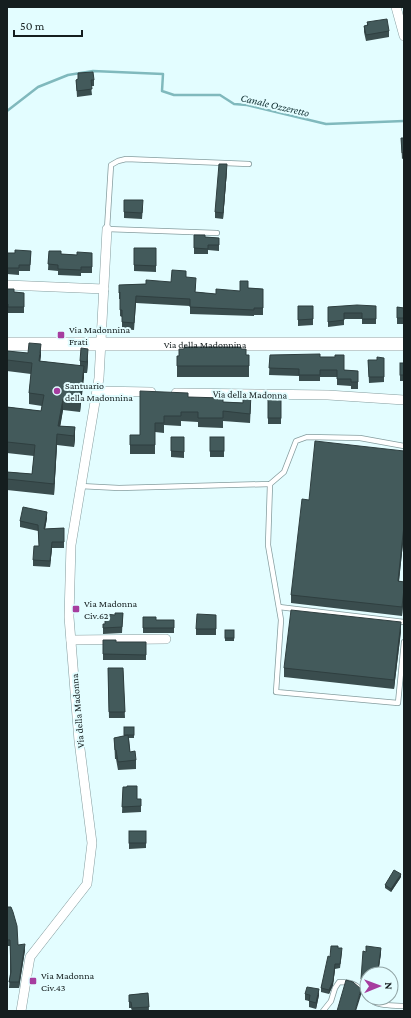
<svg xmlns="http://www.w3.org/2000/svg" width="411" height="1018" viewBox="0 0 411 1018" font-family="'Crimson Pro',serif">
  <rect width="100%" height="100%" fill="#e3fdff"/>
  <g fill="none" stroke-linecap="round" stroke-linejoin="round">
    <path stroke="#80b9bd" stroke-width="2.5" d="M7 111 38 87 68 75 93 71 163 74 162 91 174 95H220L234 104 247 105 326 124 404 121"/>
    <defs>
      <g id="lane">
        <path d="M217 233 107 229 111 165 118 161 126 159 249 164"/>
        <path d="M270 484 268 545 281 620 276 692 398 703 404 642"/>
        <path d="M80 486 119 488 270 484 284 472 296 441 307 437 360 438 404 446"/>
        <path d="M279 607 404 622"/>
        <path d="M369 998C377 1007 393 1005 404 1006"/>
        <path d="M323 1011 331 1001 335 988 339 982C354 982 357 985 367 996"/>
      </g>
      <g id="street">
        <path d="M396 7 404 36"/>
        <path d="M7 285 104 289"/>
        <path d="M97 391 151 392"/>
        <path d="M176 393 328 395 404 400"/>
        <path d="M71 640 166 639"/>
        <path d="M21 1011 30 957 87 884 92 843 79 741 69 617 71 545 99 378 107 229"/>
      </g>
      <g id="secondary">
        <path id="s1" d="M7 344H404"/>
      </g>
    </defs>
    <use href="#lane" stroke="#859d9f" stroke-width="6"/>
    <use href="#street" stroke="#859d9f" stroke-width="10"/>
    <use href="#secondary" stroke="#859d9f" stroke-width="14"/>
    <use href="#lane" stroke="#fff" stroke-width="4.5"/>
    <use href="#street" stroke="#fff" stroke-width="9"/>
    <use href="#secondary" stroke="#fff" stroke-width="13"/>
  </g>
  <g fill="#3a4d4e">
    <path d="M367 22 389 31V37L366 41 364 32V26H367Z"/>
    <path d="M78 73 94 80V86H91L92 95 77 97 76 80 78 79Z"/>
    <path d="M401 138H404V158L402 159Z"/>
    <path d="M227 170 223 219 215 218V212Z"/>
    <path d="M143 206 142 219 124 218V212Z"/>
    <path d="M194 235 205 237 219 238V251L208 250V254H194Z"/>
    <path d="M134 248H156V272L134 271Z"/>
    <path d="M31 251 30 271H19V275L7 274V253H15Z"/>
    <path d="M49 251 61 254 77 255 92 253V273H81V276L58 275V271L48 270Z"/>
    <path d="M186 277 196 285 195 292 216 294 240 291 248 288 263 289V315H254V316L190 314V306L136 303 134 330 122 329V317L120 316V299H119V285L146 284 171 282Z"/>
    <path d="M7 289 14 292 24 293V313H8V310H7Z"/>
    <path d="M298 306H313V325L298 326Z"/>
    <path d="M376 306V324H362V319H344V325L328 327V307Z"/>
    <path d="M397 307 404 308V324H397Z"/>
    <path d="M241 349 246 355H249V377H177V356Z"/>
    <path d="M7 351 41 355 40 361 80 366V361H88L87 373H84L80 412 63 410 60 426 75 427V439L74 447 57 445 54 495 7 490V472L32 474 34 456 7 453V407L41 411 42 406 29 404V393L31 374 7 371Z"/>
    <path d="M270 355 320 357 344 370 358 371V389H351V386L337 385V377H320V381H299V376L269 375Z"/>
    <path d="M384 358V382L369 383 368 360H377Z"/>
    <rect x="400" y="363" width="4" height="18"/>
    <path d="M188 397 223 402 251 403 250 423 223 421V428L198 427V422L181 421V426L164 425V433L155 432V454H130V435H140Z"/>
    <rect x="268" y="400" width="13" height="24"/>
    <path d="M171 437H184V458L171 457Z"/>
    <rect x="210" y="437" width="14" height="20"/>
    <path d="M404 451V534L399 581 404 582 402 616 291 603V595L309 500Z"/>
    <path d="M47 518 45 529 64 528V548H52L50 567 33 566V560L39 546 38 531 20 527V521Z"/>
    <path d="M123 613 122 633 103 634V624H105L115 615Z"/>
    <path d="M216 615V635H196V629Z"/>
    <path d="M143 617 156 620H174V633H143Z"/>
    <rect x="225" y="630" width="9" height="11"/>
    <path d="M401 631 394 689 284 677V668Z"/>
    <path d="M103 640 116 642H146V660H103Z"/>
    <path d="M108 668H123L125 718H109Z"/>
    <path d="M124 727H134V738H129L130 752 136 760V769L118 770 116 759H115L114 738 124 736Z"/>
    <path d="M123 787 137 799H141V812L122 813Z"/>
    <path d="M129 831 146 843V848L129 849Z"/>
    <path d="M401 877 391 892 385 888V885Z"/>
    <path d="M7 907 18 945 25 950 19 988H9L10 973V946H7Z"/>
    <path d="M338 948 342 952 340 968 335 969 333 985 329 994 321 992V988L330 957Z"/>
    <path d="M381 953 378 974H367V987H364L361 984V979Z"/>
    <path d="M148 993 149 1011H132L131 1008H129V995Z"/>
    <path d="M305 994 319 995 316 1009 309 1007V1001L305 1000Z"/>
  </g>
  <g fill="#2f3f40">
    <path d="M227 164V170L223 219V213Z"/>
    <path d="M41 344V355L39 372V361Z"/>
    <path d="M88 349V361L87 373V362Z"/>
    <path d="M84 366V378L80 412V401Z"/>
    <path d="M63 399V410L59 434 58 426Z"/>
    <path d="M75 427V439L74 447V436Z"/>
    <path d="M57 434V445L54 495V484Z"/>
    <path d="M47 512V518L44 535V529Z"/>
    <path d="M404 525V534L398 590V581Z"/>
    <path d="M52 542V548L50 567V561Z"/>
    <path d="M404 588V597L402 616V607Z"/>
    <path d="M401 622V631L394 689V680Z"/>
    <path d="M401 874V877L391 892V889Z"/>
    <path d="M25 944V950L19 988V982Z"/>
    <path d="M381 948V953L378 974H375Z"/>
    <path d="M335 964V969L333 985 329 994V990Z"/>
    <path d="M319 989V995L316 1009V1003Z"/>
    <path d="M361 989V995L356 1011H355Z"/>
  </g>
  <g fill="#435a5b" stroke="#2f3f40">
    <path d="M387 19 389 31 366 35 364 26 368 25 367 22Z"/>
    <path d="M93 72 94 80H91L92 89 77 91 76 80 78 79V73Z"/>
    <path d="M401 138H404V152L402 153Z"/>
    <path d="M219 164H227L223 213 215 212Z"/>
    <path d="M124 200H143L142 213 124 212Z"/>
    <path d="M194 235H205V237L219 238V245H208V249L194 248Z"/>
    <path d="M134 248H156V266L134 265Z"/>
    <path d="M15 250 31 251 30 265H19V268H7V253H15Z"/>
    <path d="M49 251H61V254L77 255V252L92 253V267H81V270L58 269V265L48 264Z"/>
    <path d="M172 270 186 271V277L196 278 195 292 216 294V289L240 291V281H248V288L263 289V308H254V310L190 307V299L136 296 134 323 122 322V310H120V292L119 293V285L146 284V280L171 282Z"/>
    <path d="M7 289H14V292L24 293V307H8V304H7Z"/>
    <path d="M357 305 376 306V319H362V313H344V320L328 322V307Z"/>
    <path d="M298 306H313V319L298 320Z"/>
    <path d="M397 307 404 308V318H397Z"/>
    <path d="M29 343 41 344 39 361 84 366 80 401 63 399 58 426 75 427 74 436 57 434 54 484 7 479V472L32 474 35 445 7 442V407L41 411 44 395 29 393 32 363 7 360V351L28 353Z"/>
    <path d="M184 347H241V349H246V355H249V366H177V356H179V349H184Z"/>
    <path d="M81 348 88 349 87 362 80 361Z"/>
    <path d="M320 354V357H335V355H344V370L358 371V382H351V379H337V370H320V375H299V369L269 368 270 355Z"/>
    <path d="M377 357 384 358V377H369L368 360H377Z"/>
    <rect x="400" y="363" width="4" height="12"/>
    <path d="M140 391 188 393V397L223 398V402L243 403V394H251L250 414 223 411V418H198V412H181V416H164V423H155V445H130V435H140Z"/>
    <rect x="268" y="400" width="13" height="18"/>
    <path d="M171 437H184V452L171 451Z"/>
    <rect x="210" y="437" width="14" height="14"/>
    <path d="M315 441 404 451V525L398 581 404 582V588L402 607 291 595 302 499 309 500Z"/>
    <path d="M23 507 47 512 44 529 64 528V542H52L50 561 33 560 34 546H39L38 525 20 521Z"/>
    <path d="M291 610 401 622 394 680 284 668Z"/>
    <path d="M115 613H123L122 627 103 628V624H105V614L115 615Z"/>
    <path d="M197 614 216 615V629H196Z"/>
    <path d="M143 617H156V620H174V628H143Z"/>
    <rect x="225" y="630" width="9" height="8"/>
    <path d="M103 640H116V642H146V655L103 654Z"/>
    <path d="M108 668H123L125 712H109Z"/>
    <rect x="124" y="727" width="10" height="8"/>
    <path d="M128 735 130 752 135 751 136 760 118 762 116 750H115L114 738Z"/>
    <path d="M127 786H137V799H141V806L122 807 123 787H127Z"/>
    <rect x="129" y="831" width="17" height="12"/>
    <path d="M394 870 401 874 391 889 385 885Z"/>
    <path d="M7 907H11L13 912 17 926 18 945 25 944 19 982H9L11 972 10 940H7Z"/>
    <path d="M331 946H338V948H342L340 964H335L333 981 329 990 321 988 328 956 330 957Z"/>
    <path d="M366 946 381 948 378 969 375 974H367V982H364L361 979 363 951 366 952Z"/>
    <path d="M346 980 353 982 361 989 355 1011H337Z"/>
    <path d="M307 987 319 989 316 1003 309 1001 310 995 305 994Z"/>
    <path d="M148 993 149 1007 132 1008 131 1002H129V995Z"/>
  </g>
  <g fill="#a63d9f" stroke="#e3fdff" stroke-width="1.5">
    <rect x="57" y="331" width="8" height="8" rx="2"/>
    <circle cx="57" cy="391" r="4"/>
    <rect x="72" y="605" width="8" height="8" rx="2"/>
    <rect x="29" y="977" width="8" height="8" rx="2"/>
  </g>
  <g text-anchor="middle" stroke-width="4" stroke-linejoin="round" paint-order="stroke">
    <g font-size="10" fill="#151e1f" stroke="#e3fdff" text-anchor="start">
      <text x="69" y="333">Via Madonnina<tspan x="69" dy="12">Frati</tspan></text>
      <text x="65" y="389">Santuario<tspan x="65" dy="12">della Madonnina</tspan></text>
      <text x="84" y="607">Via Madonna<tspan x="84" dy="12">Civ.62</tspan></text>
      <text x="41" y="979">Via Madonna<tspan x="41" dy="12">Civ.43</tspan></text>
    </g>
    <g font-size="10" fill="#151e1f" stroke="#e3fdff">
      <text dy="4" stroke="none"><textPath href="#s1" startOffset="198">Via della Madonnina</textPath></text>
      <text transform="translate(250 394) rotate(1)" y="4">Via della Madonna</text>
      <text transform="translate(77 711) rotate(-95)" y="4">Via della Madonna</text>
    </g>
    <g font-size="11" font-style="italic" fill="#153335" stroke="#e3fdff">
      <text transform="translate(275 105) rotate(13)" y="4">Canale Ozzeretto</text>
    </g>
  </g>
  <rect width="411" height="1018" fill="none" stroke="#151e1f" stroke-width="16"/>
  <g transform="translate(379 986) rotate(89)"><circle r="19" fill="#e3fdff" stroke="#91a4a5"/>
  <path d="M0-3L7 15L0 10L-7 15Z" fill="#a63d9f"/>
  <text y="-6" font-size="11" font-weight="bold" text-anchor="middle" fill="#151e1f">N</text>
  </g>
  <path d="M14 30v6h68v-6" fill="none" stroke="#151e1f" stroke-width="2"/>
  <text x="20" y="30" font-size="12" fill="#151e1f" stroke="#e3fdff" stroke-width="3" paint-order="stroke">50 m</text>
</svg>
